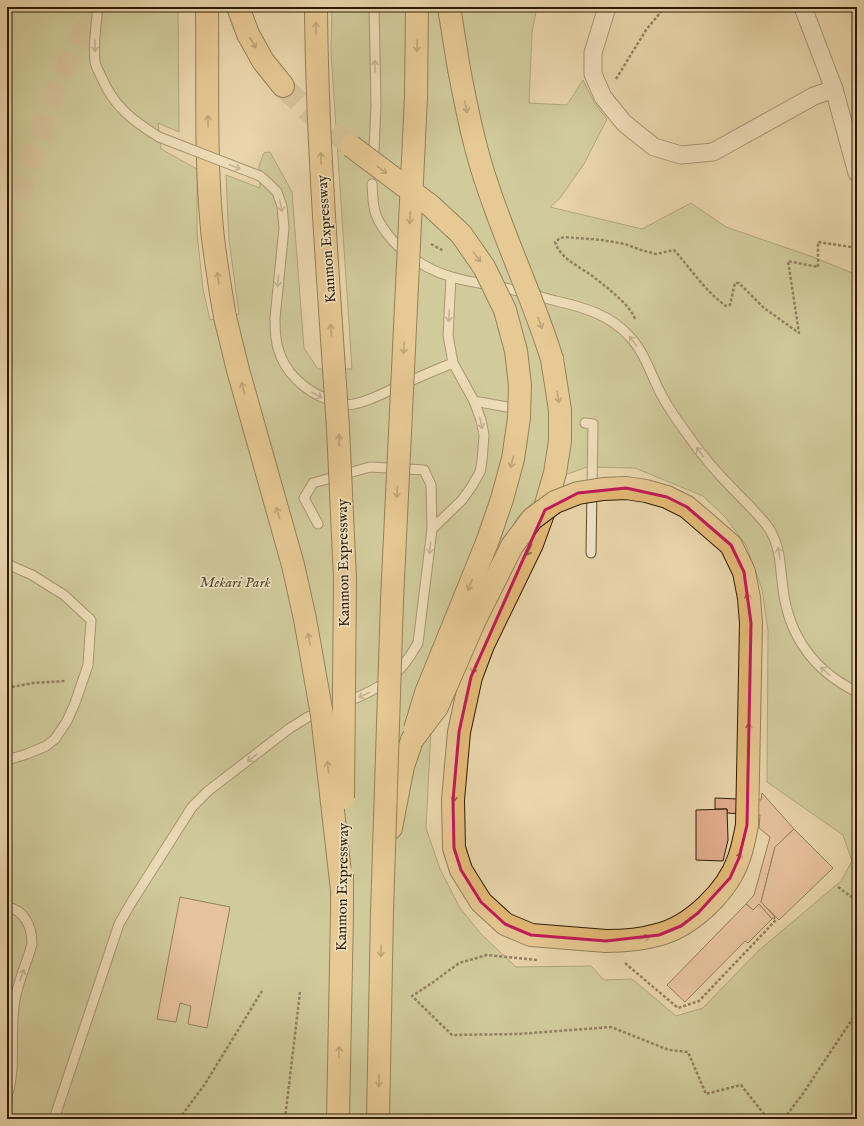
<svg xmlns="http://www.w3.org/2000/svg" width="864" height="1126" viewBox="0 0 864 1126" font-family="'IM FELL English',serif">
  <rect width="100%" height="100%" fill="#e9d5ab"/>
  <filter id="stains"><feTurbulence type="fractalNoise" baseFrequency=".005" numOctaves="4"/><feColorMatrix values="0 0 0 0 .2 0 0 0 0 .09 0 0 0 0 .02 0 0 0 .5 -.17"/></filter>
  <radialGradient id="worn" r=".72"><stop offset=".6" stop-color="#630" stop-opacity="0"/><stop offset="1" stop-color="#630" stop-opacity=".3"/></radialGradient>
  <path fill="#b4be8b" stroke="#706d47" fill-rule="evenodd" d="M7 7H178L179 132 158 123 161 149 197 169V233L203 289 210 320 239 314 229 240 226 175 260 188 259 166 264 153 270 152 292 192 304 348 318 369H352L331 52 332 7H537L532 32 529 103 567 105 583 80 595 104 607 119 584 164 560 198 550 207 642 229 691 203 726 227 813 257 857 275V1119H7ZM587 467 635 468 703 496 726 518 746 545 762 589 768 631 767 782 843 835 852 861 841 881 757 952 703 1008 676 1016 632 979 604 980 591 966 516 967 481 934 460 908 440 869 426 828 431 730 485 608 516 519 559 477Z"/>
  <g fill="#e2ac8c" stroke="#2c1c03">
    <path d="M762 793 794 829 775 847 761 902 775 917 772 919 759 904 753 910 746 904 754 895 770 837 759 828 760 815 727 813V809H715V798L761 800Z"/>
    <path d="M727 809 728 840 723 861 696 860V810Z"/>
    <path d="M794 829 833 868 779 920 761 902 775 847Z"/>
    <path d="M180 897 230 907 207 1028 188 1024 191 1006 180 1003 176 1022 157 1019Z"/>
    <path d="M746 904 753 910 759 904 772 919 748 943 745 941 685 1002 667 985Z"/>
  </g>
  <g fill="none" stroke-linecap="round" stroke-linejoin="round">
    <g stroke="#c3b089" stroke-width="22" stroke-dasharray="22 11" stroke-linecap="butt">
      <path d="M283 86 307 110 351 146"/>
      <path d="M7 230 53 94 96 7"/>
    </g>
    <defs>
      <g id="lane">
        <path d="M98 7C96 25 93 44 95 62 96 67 99 72 101 76 113 106 133 121 159 137"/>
        <path d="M374 7 376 105 374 150"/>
        <path d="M260 176 267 182 277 192 282 206 284 228 275 318C275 328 275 339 278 348 284 372 305 391 327 399 335 402 345 406 354 404 370 401 384 393 399 386 417 378 435 370 453 363"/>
        <path d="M372 184C373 195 372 207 377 217 380 226 388 235 394 242 410 258 430 271 452 277 468 282 485 284 501 287 519 291 538 296 556 301 583 307 611 315 630 337 644 352 650 372 659 390 667 407 679 423 690 438 703 457 718 474 734 490 746 503 760 515 770 530 781 549 780 567 783 589 789 636 814 671 857 692"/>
        <path d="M474 401 507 407"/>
        <path d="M585 423 593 424 591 553"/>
        <path d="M318 524 304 498 313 483 370 467 424 470 431 485 432 529"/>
        <path d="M7 564 32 575 64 595 91 620 88 665 75 703 67 721 55 739 46 746 27 754 7 760"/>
        <path d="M344 703C381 688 398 679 418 643L432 529 462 500 472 486 480 472 482 461 484 435 481 420 474 401 453 363 448 335 451 277"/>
        <path d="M7 907C25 910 32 927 32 944 27 963 18 981 15 1000 9 1032 17 1067 7 1096"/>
        <path d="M54 1119 119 924 131 903 192 807 208 791 290 728 308 717 321 712"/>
      </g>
      <g id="street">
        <path d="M607 7 593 53V74L603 97 624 123 654 147 681 155 713 152 814 96 834 89"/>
        <path d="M808 7 804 10 834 89 857 173"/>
      </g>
      <g id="highway">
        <path d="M207 7C208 81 205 156 212 229 215 259 220 288 225 317"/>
        <path d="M238 7 248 34 263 61 283 86"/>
        <path d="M316 7C317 128 326 248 334 369"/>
        <path d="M449 7 459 69"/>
        <path d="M552 359 560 410V441L555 473 544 511 532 544 483 645 471 677 459 732 453 800 454 848 461 870 481 902 505 924 531 935 606 941"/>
        <path d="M391 828 403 766 412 740"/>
        <path d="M338 1119 342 913"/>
        <path d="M378 1119 382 912"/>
      </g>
    </defs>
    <use href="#lane" stroke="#5b4a2d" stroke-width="11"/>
    <use href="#street" stroke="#5b4a2d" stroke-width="19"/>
    <use href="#highway" stroke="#2c1c03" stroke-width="24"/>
    <g stroke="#2c1c03" stroke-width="2.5" stroke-dasharray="3 2" stroke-linecap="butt">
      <path d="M616 79 646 30 665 7"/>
      <path d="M431 244 444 251"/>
      <path d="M635 319C633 313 629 309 625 304 614 293 603 284 591 275 578 266 560 258 555 242L559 239 564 237 602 240 625 244 641 250 656 254 674 250C691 269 705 291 726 306L730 305 735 283H739L764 308 799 333 788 261 818 267V242L857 248"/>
      <path d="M7 688 33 683 66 681"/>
      <path d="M838 887 857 901"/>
      <path d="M537 960 487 955 459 963 432 983 412 996 452 1035 518 1034 611 1027 669 1050 688 1052 706 1094 741 1085 768 1119"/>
      <path d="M625 963 678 1008 699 1001 776 920 774 918"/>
      <path d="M179 1119 205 1084 262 991"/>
      <path d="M285 1119 300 992"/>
      <path d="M784 1119 804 1092 857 1012"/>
    </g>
    <use href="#lane" stroke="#f1e4c8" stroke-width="9"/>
    <use href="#street" stroke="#f1e4c8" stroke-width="17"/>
    <use href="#highway" stroke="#e4ba76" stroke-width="22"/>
    <defs>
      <path id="lane-bridge" d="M159 137 260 176"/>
      <g id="highway-bridge">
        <path d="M459 69C467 110 475 151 489 190 508 247 534 301 552 359"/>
        <path d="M351 146 431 206 461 234 484 267 505 310 516 351 520 385 519 418 513 459 502 499 488 540 426 693 415 729"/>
        <path d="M225 317 238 370 293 565 305 619 322 715 342 890"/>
        <path d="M334 369 338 428 345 579 343 798"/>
        <path d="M412 740 437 707 474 622 512 546 532 519 555 502 578 493 603 489 626 488 646 491 667 497 687 507 731 545 744 572 749 598 751 623 747 825C745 836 743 847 739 858 728 891 691 927 657 935 640 940 623 941 606 941"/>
        <path d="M382 912 392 600 416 97 417 7"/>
        <path d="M342 913V874"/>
      </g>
    </defs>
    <use href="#lane-bridge" stroke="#5b4a2d" stroke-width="11" stroke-linecap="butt"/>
    <use href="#highway-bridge" stroke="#2c1c03" stroke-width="24" stroke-linecap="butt"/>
    <use href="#lane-bridge" stroke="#f1e4c8" stroke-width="9"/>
    <use href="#highway-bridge" stroke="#e4ba76" stroke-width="22"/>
  </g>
  <defs><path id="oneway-shaft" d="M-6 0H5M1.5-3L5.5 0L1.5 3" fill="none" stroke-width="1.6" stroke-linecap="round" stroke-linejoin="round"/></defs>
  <g stroke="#886b3c">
    <use href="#oneway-shaft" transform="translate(316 28) rotate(-91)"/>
    <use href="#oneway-shaft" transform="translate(253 43) rotate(61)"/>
    <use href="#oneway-shaft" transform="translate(417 46) rotate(91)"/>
    <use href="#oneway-shaft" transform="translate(466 107) rotate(79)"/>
    <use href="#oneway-shaft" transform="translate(208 121) rotate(-90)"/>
    <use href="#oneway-shaft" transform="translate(321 158) rotate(-92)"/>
    <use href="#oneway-shaft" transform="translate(382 170) rotate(36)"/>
    <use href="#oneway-shaft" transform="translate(410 218) rotate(93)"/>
    <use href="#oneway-shaft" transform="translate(477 257) rotate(54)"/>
    <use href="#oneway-shaft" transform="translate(218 278) rotate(-99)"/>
    <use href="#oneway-shaft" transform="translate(540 323) rotate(71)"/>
    <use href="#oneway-shaft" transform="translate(331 330) rotate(-94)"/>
    <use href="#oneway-shaft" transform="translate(404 348) rotate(93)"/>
    <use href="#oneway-shaft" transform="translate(243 388) rotate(-106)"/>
    <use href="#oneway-shaft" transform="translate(558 397) rotate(82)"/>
    <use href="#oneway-shaft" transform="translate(339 440) rotate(-92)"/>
    <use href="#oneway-shaft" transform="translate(512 462) rotate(104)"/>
    <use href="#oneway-shaft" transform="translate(397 492) rotate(93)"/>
    <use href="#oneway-shaft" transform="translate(278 513) rotate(-106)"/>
    <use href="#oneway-shaft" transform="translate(529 550) rotate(116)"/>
    <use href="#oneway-shaft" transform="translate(470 585) rotate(112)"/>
    <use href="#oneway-shaft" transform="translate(748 599) rotate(-98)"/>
    <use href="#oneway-shaft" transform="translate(309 639) rotate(-101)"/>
    <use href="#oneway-shaft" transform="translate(474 668) rotate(111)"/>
    <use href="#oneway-shaft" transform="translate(749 729) rotate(-89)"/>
    <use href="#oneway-shaft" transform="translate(328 767) rotate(-97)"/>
    <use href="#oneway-shaft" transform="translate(454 796) rotate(93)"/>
    <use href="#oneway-shaft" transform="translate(739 858) rotate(-70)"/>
    <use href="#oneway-shaft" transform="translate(644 938) rotate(-11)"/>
    <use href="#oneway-shaft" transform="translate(381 951) rotate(91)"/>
    <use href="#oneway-shaft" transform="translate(339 1052) rotate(-89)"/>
    <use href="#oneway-shaft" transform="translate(379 1081) rotate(91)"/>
  </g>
  <g stroke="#988a6f">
    <use href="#oneway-shaft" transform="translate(95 46) rotate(88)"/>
    <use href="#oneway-shaft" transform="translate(375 66) rotate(-91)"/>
    <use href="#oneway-shaft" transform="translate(235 167) rotate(21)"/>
    <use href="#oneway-shaft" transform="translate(281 206) rotate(78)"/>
    <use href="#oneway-shaft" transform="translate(278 281) rotate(96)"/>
    <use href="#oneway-shaft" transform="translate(449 316) rotate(93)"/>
    <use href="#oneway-shaft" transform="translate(633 341) rotate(-127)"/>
    <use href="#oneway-shaft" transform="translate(317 395) rotate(28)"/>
    <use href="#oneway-shaft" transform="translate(481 423) rotate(77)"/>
    <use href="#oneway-shaft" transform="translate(700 452) rotate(-126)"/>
    <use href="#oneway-shaft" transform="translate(430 548) rotate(97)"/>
    <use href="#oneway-shaft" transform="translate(779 553) rotate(-100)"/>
    <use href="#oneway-shaft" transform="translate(825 671) rotate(-137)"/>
    <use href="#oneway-shaft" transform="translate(364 695) rotate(155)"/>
    <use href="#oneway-shaft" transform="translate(252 758) rotate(142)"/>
    <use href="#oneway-shaft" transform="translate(22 975) rotate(-71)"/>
  </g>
  <path d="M0 0H864V1126H0ZM626 488 667 497 687 507 731 545 744 572 751 623 747 825 739 858 730 878 698 913 681 926 659 935 606 941 531 935 505 924 481 902 461 870 454 848 453 800 459 732 471 677 545 510 578 493Z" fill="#e9d5ab" fill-opacity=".55" fill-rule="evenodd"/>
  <path fill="none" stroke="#c2185b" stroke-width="3" stroke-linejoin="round" d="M626 488 667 497 687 507 731 545 744 572 751 623 747 825 739 858 730 878 698 913 681 926 659 935 606 941 531 935 505 924 481 902 461 870 454 848 453 800 459 732 471 677 545 510 578 493Z"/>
  <g text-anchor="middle" stroke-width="3" stroke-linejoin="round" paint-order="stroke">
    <g font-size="15" fill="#2c1c03" stroke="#f1e4c8">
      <text transform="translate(326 239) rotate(-94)" y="5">Kanmon Expressway</text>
      <text transform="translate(343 563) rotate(-91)" y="5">Kanmon Expressway</text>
      <text transform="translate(342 887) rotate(-89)" y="5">Kanmon Expressway</text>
    </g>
    <g font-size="15" font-style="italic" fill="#554d2c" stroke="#f1e4c8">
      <text x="235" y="587">Mekari Park</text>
    </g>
  </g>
  <rect width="864" height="1126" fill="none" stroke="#e9d5ab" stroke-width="24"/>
  <rect x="8" y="8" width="848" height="1110" fill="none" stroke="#2c1c03" stroke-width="2"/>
  <rect x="12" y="12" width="840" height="1102" fill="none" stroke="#2c1c03"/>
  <rect width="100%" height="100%" filter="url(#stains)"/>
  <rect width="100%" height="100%" fill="url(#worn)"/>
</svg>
